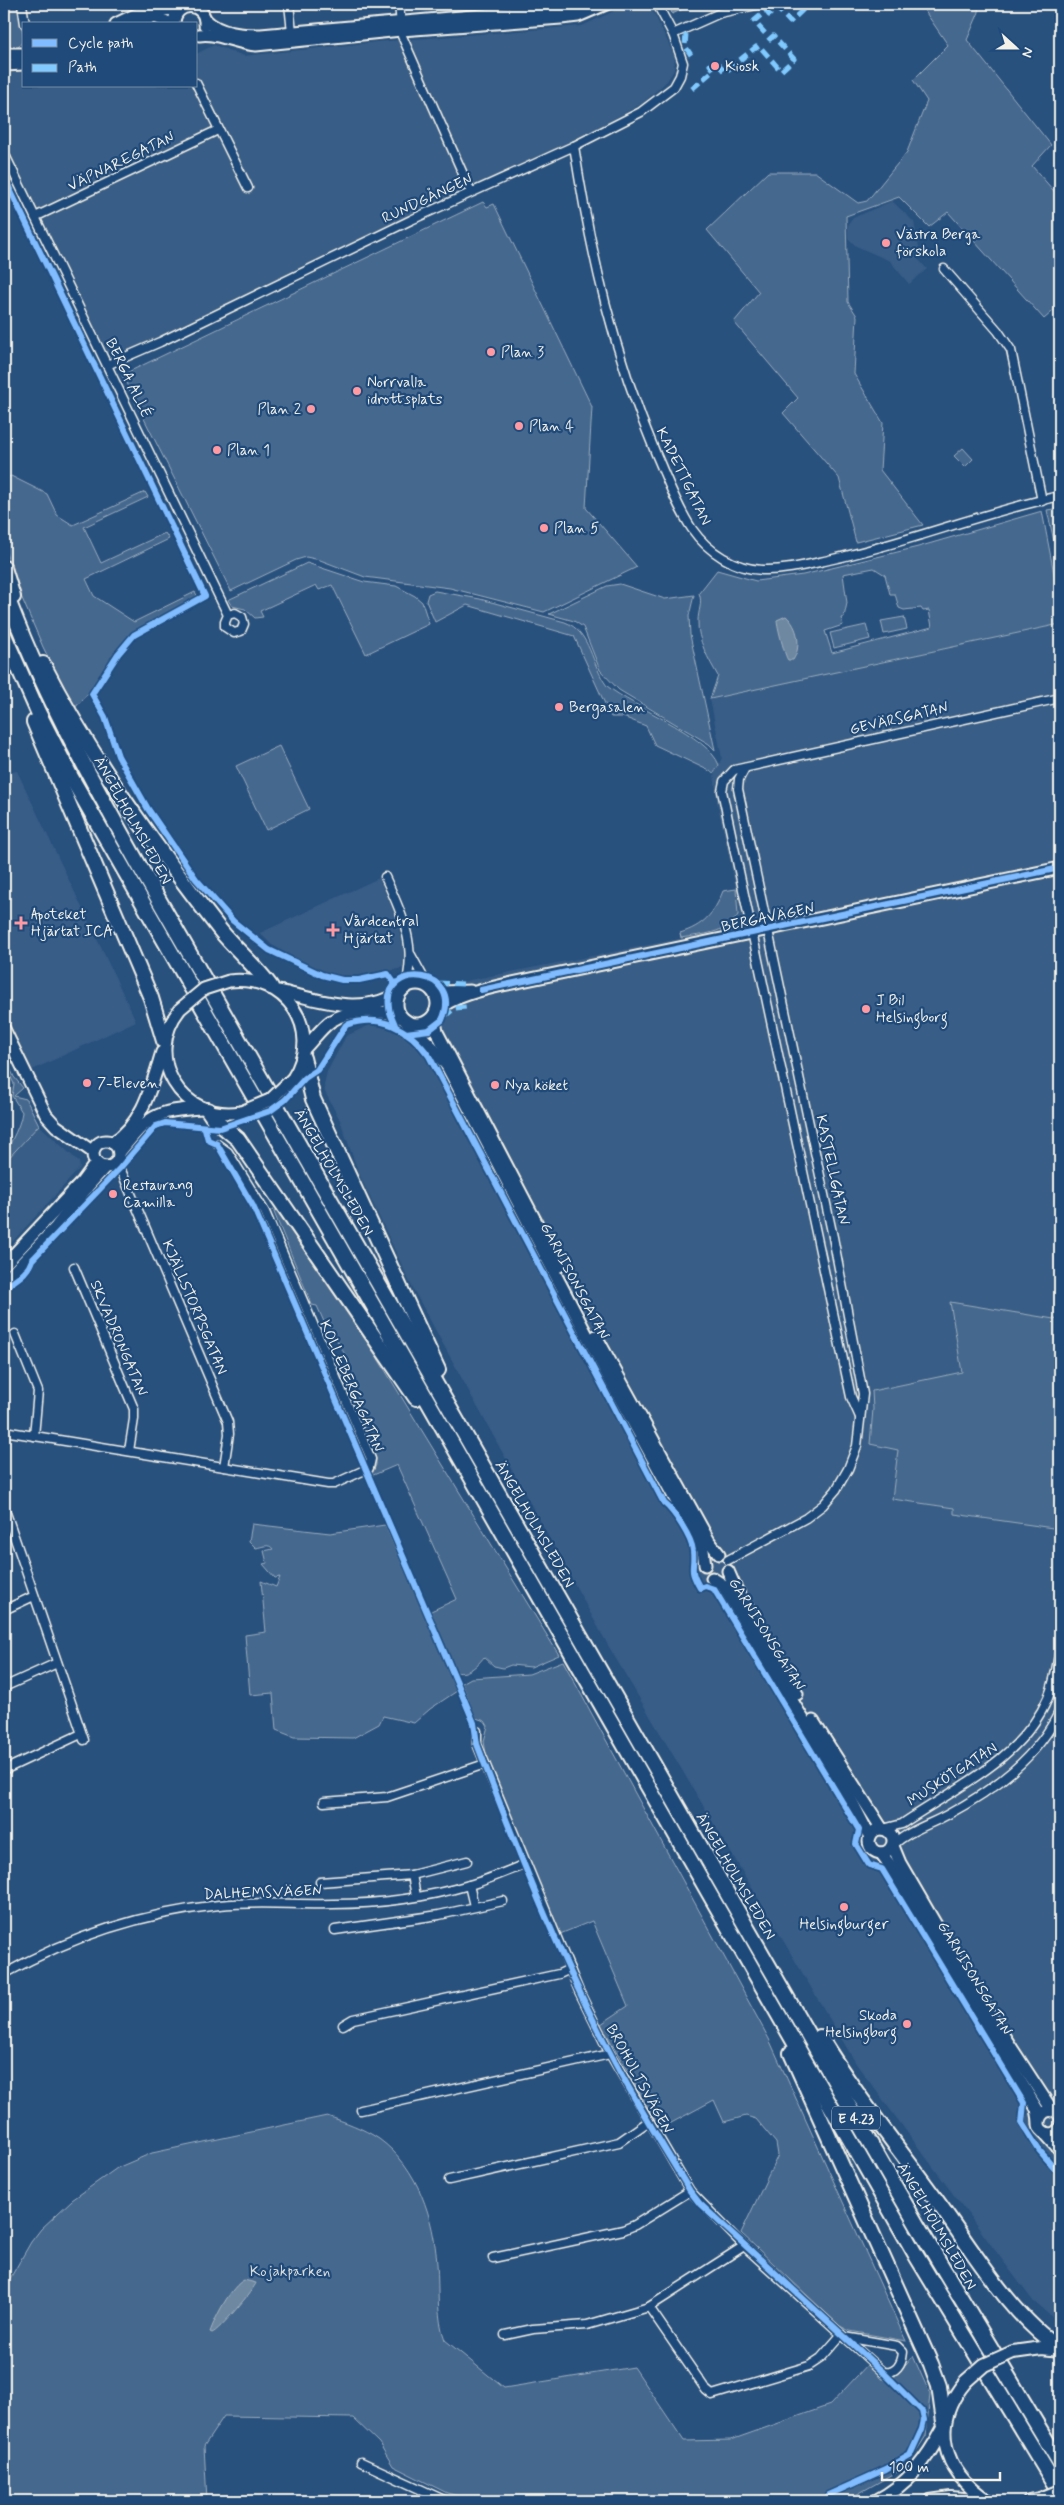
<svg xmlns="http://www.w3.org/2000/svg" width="1064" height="2505" viewBox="0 0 1064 2505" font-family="Mynerve,sans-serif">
  <rect width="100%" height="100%" fill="#28517e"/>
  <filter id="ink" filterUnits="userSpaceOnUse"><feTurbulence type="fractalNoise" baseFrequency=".02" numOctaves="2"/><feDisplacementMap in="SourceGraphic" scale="10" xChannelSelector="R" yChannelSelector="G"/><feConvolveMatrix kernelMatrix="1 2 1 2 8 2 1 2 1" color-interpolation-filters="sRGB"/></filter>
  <g filter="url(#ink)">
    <g fill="#375d86">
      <path d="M629 4H642L652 9 675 57 674 70 667 81 643 103 563 147 108 363 4 146V69H24V86H196V54L214 45 244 56 376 42 582 26Z"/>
      <path d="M892 201 914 222 920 253 917 258 927 269 909 284 890 261 856 246 848 238V225L853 218Z"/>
      <path d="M1060 624V2324L1033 2301 857 2065 609 1647 413 1289 359 1174 340 1120 325 1092 324 1085 327 1072 346 1036 370 1025 386 1028 402 1035 424 1033 433 1030 445 1016 450 984 719 931 731 926 738 915 736 889 717 802 714 773 722 758 710 699Z"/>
      <path d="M4 737 12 756 4 761Z"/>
      <path d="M17 771 136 1021 28 1072 4 1019V774Z"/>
      <path d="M379 878 395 913 408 967 356 978 327 975 310 967 272 945 260 933Z"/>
      <path d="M39 1125 79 1162 80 1168 4 1251V1163Z"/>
    </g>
    <g fill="#45688e" stroke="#9cacbb" fill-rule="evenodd">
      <path d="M4 4H17L24 39 17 49H4Z"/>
      <path d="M920 4H977L979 12 967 40 1051 145 1032 166 1060 198V305L1044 319 948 212 929 227 899 197 846 216 848 302 857 316 854 374 883 423 880 470 923 525 856 542 839 478 783 413 798 398 734 322 759 292 707 230 768 172H815L858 203 867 201 907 152 927 101 913 80 948 45Z"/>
      <path d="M483 202 487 207 494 204 592 407 586 508 637 567 544 612 450 588 365 577 320 560 306 557 296 560 231 591 122 375Z"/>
      <path d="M963 448 973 459 965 467 954 456Z"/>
      <path d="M11 476 47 494 57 515 73 525 145 492 148 497 84 527 101 563 165 533 169 539 86 579 94 596 134 622 195 592 198 597 132 633 116 653 98 682 74 709 43 647 18 589 4 547V479Z"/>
      <path d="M1060 508V568L1047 510Z"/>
      <path d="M1042 511 1060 605V624L710 699 718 676C709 660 697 640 698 621 698 611 703 603 699 593L717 570 756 581 803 575 918 547ZM874 568 885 575 890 594H895L899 608 904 610 921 608 923 611 929 610 932 627 832 653 825 631 843 625 841 618 844 617 847 603 843 574Z"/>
      <path d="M307 563 364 582 396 586 415 596 422 602 429 624 366 654 332 585 319 590 316 585 260 611 263 617 255 618 245 609 232 606 228 600Z"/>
      <path d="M620 584 665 599 694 595 689 616 690 635 715 750 709 744 619 690 600 670 583 627 574 621 549 614 607 586Z"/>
      <path d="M435 591 480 599 565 622C591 632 591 665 607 686 634 708 708 735 719 765L714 773 655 745 646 726 623 717H611L574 636 467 605 435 622 426 601 428 594Z"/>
      <path d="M904 617 907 629 884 634 881 621Z"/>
      <path d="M866 625 870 639 834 648 830 633Z"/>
      <path d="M279 746 309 809 266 830 236 766Z"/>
      <path d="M736 889 738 915C725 934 703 934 681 938L680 933C703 926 714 914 723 891Z"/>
      <path d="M4 1055 14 1077 23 1088 14 1096 26 1099 39 1125 4 1163C4 1149 20 1131 22 1112L12 1096 14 1084 4 1062Z"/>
      <path d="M273 1210 277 1211 377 1357 559 1655 531 1667 511 1665 503 1668 494 1666 484 1657C478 1665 466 1677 454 1671L431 1611 457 1599 397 1465 371 1476 376 1465V1459L338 1366 347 1363C346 1351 334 1339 329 1326L325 1324 317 1306 312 1305Z"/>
      <path d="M950 1302 1060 1320V1529L954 1514V1508L892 1499 898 1450 870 1444 873 1409 872 1391 962 1372Z"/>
      <path d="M252 1524 330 1533 385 1525 457 1691 430 1709 414 1723 383 1716 379 1724 353 1738 294 1737 276 1730 273 1693 250 1695 245 1635 266 1632 261 1581 276 1587 280 1577 275 1578 263 1564 267 1563 264 1551 273 1549C269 1543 262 1547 256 1548L249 1541Z"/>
      <path d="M563 1661 769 2039 906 2341 850 2331 840 2326 741 2233 778 2155 776 2143 756 2119 746 2116 724 2122 714 2100 660 2129 601 2024 628 2006 592 1921 560 1934 486 1754 484 1741 488 1726 485 1721 476 1718 462 1683 471 1678 529 1674Z"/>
      <path d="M327 2116C345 2122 363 2128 379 2139 418 2167 434 2219 437 2264 439 2289 436 2317 445 2340L504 2388 634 2367 684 2441 731 2440 830 2405 870 2362 880 2378 890 2382 913 2356 930 2394 926 2436 906 2467 845 2501H477L447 2493 393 2466 379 2443 353 2418 224 2416 204 2446 207 2501H4V2289L31 2242 41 2229 72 2200 117 2168 152 2153Z"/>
    </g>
    <g fill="#6e88a2" stroke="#a4b2be">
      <path d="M669 4H695L672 14Z"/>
      <path d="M786 616C798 626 802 647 793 660H788C785 657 777 625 777 620Z"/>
      <path d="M244 2280 256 2283C255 2288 218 2332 212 2333L210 2332C215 2318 231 2286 244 2280Z"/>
    </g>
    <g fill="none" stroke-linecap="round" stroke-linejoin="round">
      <defs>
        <g id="street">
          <path d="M22 4 25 24"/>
          <path d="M289 4 292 32"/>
          <path d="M399 4 402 36 471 192"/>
          <path d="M673 34 720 13 761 4"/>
          <path d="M196 83 248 188"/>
          <path d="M574 146C591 255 613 352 656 454 667 479 677 507 692 529 708 552 735 569 762 570 786 571 810 564 833 559 910 542 983 512 1060 496"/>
          <path d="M4 153 228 615 225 622V627L234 633 241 631 244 624 242 617 235 613 228 615"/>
          <path d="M35 217 218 130"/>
          <path d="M944 269 998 331 1011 350 1042 501"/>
          <path d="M107 365 160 342 411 220 574 146 641 112 674 87 680 76 683 63 673 34 657 4"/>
          <path d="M385 877C402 913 418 948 405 987"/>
          <path d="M411 955 428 986"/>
          <path d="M115 1163 120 1168 228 1422 229 1434 224 1467"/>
          <path d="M74 1267 134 1409V1419L129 1451"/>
          <path d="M15 1334 38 1391 34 1436"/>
          <path d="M860 1417 851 1397 722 791 724 781 734 770 1060 698"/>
          <path d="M4 1431 328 1484H334L369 1468 371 1459 265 1212 228 1152 217 1144"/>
          <path d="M4 1507 84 1740"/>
          <path d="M728 1560 806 1518 823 1505 836 1490 848 1469 857 1446 863 1394 833 1237 738 789 739 779 745 768"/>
          <path d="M4 1610 34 1596"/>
          <path d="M4 1687 57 1663"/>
          <path d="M477 1731V1744L484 1761 579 1991 610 2054 690 2191 744 2246 883 2372C896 2374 902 2364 903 2352L897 2346 845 2337"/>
          <path d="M4 1770 81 1734"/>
          <path d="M324 1802 387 1797 485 1764"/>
          <path d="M883 1829 902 1824C955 1788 1022 1759 1048 1698 1055 1682 1057 1665 1060 1649"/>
          <path d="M893 1845C908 1831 929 1825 947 1815 993 1790 1038 1758 1060 1710"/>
          <path d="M412 1875 416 1896"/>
          <path d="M320 1882 412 1875 467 1861"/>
          <path d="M469 1885 474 1906"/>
          <path d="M335 1930 439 1915 503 1901"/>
          <path d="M4 1974C70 1937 144 1913 219 1905 257 1901 296 1905 333 1904 378 1904 425 1898 469 1885 488 1880 507 1871 526 1864"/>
          <path d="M343 2025 353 2019 559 1974 570 1969"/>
          <path d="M361 2110 610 2054"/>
          <path d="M449 2180 619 2142 649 2121"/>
          <path d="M493 2258 623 2230 635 2225 690 2191"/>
          <path d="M649 2307 706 2390 712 2395 809 2366 821 2358 842 2334"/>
          <path d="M505 2335 533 2329 587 2325 649 2307 744 2246"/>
          <path d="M361 2462 446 2501"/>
        </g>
        <g id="secondary">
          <path d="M205 19C219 34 243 35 261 35L573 7 582 4"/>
          <path d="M134 23 155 17 172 24"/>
          <path d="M116 24 143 11 179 9"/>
          <path d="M174 24C174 0 207 1 205 25"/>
          <path d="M199 35C218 32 237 44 256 45L401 30 561 18 578 16 606 4"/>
          <path d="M4 54H24"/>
          <path d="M4 65 24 64"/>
          <path d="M229 981C285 974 324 1029 293 1078"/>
          <circle cx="417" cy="1004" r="20"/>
          <path d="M431 989 443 992 470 991"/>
          <path d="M279 991C320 1000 365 1018 402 990"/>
          <path d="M180 1009C142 1057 181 1122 241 1112"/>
          <path d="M436 1010C455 996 481 990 503 985L1060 868"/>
          <path d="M434 1015 437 1032 559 1266"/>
          <path d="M405 1020 432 1047 447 1066 616 1391 703 1550 705 1565"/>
          <path d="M4 1029 46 1115 56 1126 93 1152"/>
          <path d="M304 1049C313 1040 321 1028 331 1021 350 1009 383 1008 402 1018"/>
          <circle cx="106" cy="1154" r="13"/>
          <path d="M112 1143C143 1124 152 1084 162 1052"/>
          <path d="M119 1153C150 1115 153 1111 203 1108"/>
          <path d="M4 1265 82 1182 96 1163"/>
          <path d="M4 1282 56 1227 88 1186 105 1167"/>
          <path d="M596 1336 709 1541 719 1554"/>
          <path d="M728 1571 735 1587 797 1694"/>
          <path d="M712 1578 723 1585 727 1592 849 1796 870 1837"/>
          <path d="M813 1721 882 1829"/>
          <circle cx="881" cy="1841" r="12"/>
          <path d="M893 1846 900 1863 975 1992 1052 2110"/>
          <path d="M881 1853 892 1868 1037 2109 1039 2120"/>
          <path d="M1060 2116C1046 2099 1029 2126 1046 2133 1052 2135 1056 2133 1060 2128"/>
          <path d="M1044 2132 1060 2150"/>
        </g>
        <g id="primary">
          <path d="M1013 2352 1042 2348 1060 2350"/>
          <path d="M966 2381C929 2424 942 2471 988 2501"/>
          <path d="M876 2501C909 2484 927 2459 944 2427"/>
          <path d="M930 2501 951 2498 987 2501"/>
          <path d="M1029 2501 1040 2499"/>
        </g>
        <g id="highway">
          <path d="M4 568 13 597"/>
          <path d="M4 589C40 687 89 776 140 867L917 2225 1060 2463"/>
          <path d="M4 635 38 712 71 777 917 2257 1060 2493"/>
          <path d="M43 664C91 759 155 846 220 930 236 950 257 967 271 987"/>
          <path d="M34 722 151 998 164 1041"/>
          <path d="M303 1058 313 1099 438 1370"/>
          <path d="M208 1110 214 1119 238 1139 416 1398"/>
          <path d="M820 2037C855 2095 899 2148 939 2204 972 2249 1013 2319 1060 2348"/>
          <path d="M791 2053 931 2364 939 2386 944 2422"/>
        </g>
      </defs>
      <use href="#street" stroke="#f4f1e8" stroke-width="11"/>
      <use href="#secondary" stroke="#f4f1e8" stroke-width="15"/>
      <use href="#primary" stroke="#f4f1e8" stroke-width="16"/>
      <use href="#highway" stroke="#f4f1e8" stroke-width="18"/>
      <use href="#street" stroke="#1f4a7a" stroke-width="8"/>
      <use href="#secondary" stroke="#1f4a7a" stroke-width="11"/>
      <use href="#primary" stroke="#1f4a7a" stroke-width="12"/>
      <use href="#highway" stroke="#1f4a7a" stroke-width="14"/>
      <defs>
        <g id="secondary-bridge">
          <path d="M180 1009 204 989 229 981"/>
          <path d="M241 1112 270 1100 293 1078"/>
        </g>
        <g id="primary-bridge">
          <path d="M966 2381 984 2365 1013 2352"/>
          <path d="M1040 2499 1060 2491"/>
        </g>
      </defs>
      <use href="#secondary-bridge" stroke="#f4f1e8" stroke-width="15" stroke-linecap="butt"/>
      <use href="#primary-bridge" stroke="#f4f1e8" stroke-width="16" stroke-linecap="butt"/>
      <use href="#secondary-bridge" stroke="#1f4a7a" stroke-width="11"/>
      <use href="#primary-bridge" stroke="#1f4a7a" stroke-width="12"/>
      <g stroke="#80caff" stroke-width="5" stroke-dasharray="10 5" stroke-linecap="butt">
        <path d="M686 34 685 46 691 55"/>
        <path d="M692 89 714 70 710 65 715 61 725 72 756 47 758 50 761 48 781 71 794 59 773 36 770 39 754 21 766 11 769 15 777 8 790 22 809 4"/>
        <path d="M438 983 463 984"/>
        <path d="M444 1017 455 1008 466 1007"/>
      </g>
      <defs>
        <g id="cycleway">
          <path d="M4 177 205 596 134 635 118 654 92 694 105 717 118 756 148 809 196 879 233 921 269 950 322 975 342 980H359L388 974 395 984"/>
          <path d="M481 990 1060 868"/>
          <path d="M395 1025C393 1019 389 1013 389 1007 382 960 465 969 442 1020L429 1030 406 1033"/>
          <path d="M205 1129 208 1140 217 1144 253 1206 456 1680 474 1723 477 1744C516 1847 559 1956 610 2053 634 2100 663 2146 690 2191L700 2204 883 2372 922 2411 924 2420 922 2429 910 2455 886 2469 828 2495 831 2501"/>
          <path d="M4 1289C14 1279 26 1277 32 1260L120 1168 156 1126 165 1123 220 1128 270 1111 285 1100 305 1078 317 1070 346 1025C380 1013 409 1028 429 1056L664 1503C674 1511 692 1538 693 1551 695 1571 688 1567 700 1588L705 1586 714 1589 859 1830 856 1844 869 1865 882 1869 1024 2103 1022 2123 1039 2150 1060 2174"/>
        </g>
      </defs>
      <use href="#cycleway" stroke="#1f4a7a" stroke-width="9"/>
      <use href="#cycleway" stroke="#80bcff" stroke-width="6"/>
    </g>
  </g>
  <g fill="#ff9aa2" stroke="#1f4a7a" stroke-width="2">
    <circle cx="715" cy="66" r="5"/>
    <circle cx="886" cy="243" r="5"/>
    <circle cx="491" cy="352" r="5"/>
    <circle cx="357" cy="391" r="5"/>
    <circle cx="311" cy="409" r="5"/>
    <circle cx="519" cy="426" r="5"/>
    <circle cx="217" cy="450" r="5"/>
    <circle cx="544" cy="528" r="5"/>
    <circle cx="559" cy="707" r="5"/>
    <path d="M18.5 915.5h5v5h5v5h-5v5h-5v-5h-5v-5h5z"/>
    <path d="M330.5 922.5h5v5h5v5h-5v5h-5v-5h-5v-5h5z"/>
    <circle cx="866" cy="1009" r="5"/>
    <circle cx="87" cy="1083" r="5"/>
    <circle cx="495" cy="1085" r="5"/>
    <circle cx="113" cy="1194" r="5"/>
    <circle cx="844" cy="1907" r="5"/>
    <circle cx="907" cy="2024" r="5"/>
  </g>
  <g text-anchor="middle" stroke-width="4.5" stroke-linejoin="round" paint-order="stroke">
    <rect fill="#1f4a7a" stroke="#b4bfc7" stroke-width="1" x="832" y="2106.5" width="48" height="23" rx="4"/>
    <g font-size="14" font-weight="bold" fill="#f4f1e8">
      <text x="856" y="2123">E 4.23</text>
    </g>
    <g font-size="15" fill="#f4f1e8" stroke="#1f4a7a" text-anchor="start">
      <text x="725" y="71">Kiosk</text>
      <text x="896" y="239">Västra Berga<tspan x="896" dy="17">förskola</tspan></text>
      <text x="501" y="357">Plan 3</text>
      <text x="367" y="387">Norrvalla<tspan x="367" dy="17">idrottsplats</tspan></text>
      <text x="301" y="414" text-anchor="end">Plan 2</text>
      <text x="529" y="431">Plan 4</text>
      <text x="227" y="455">Plan 1</text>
      <text x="554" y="533">Plan 5</text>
      <text x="569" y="712">Bergasalen</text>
      <text x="31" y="919">Apoteket<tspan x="31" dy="17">Hjärtat ICA</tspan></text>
      <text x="344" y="926">Vårdcentral<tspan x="344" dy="17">Hjärtat</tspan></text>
      <text x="876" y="1005">J Bil<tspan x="876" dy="17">Helsingborg</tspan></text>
      <text x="97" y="1088">7-Eleven</text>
      <text x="505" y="1090">Nya köket</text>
      <text x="123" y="1190">Restaurang<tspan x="123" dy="17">Camilla</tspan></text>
      <text x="844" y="1929" text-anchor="middle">Helsingburger</text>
      <text x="897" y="2020" text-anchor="end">Skoda<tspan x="897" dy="17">Helsingborg</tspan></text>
    </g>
    <g font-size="15" fill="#f4f1e8" stroke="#1f4a7a">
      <text transform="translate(121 161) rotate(-26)" y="5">VÄPNAREGATAN</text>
      <text transform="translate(427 198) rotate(-25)" y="5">RUNDGÅNGEN</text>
      <text transform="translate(129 378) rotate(64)" y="5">BERGA ALLÉ</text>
      <text transform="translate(684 476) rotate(64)" y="5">KADETTGATAN</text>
      <text transform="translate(899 718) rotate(-13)" y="5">GEVÄRSGATAN</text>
      <text transform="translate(133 820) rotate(61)" y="5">ÄNGELHOLMSLEDEN</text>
      <text transform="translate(768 917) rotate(-12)" y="5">BERGAVÄGEN</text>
      <text transform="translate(833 1170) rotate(78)" y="5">KASTELLGATAN</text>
      <text transform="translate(334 1172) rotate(60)" y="5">ÄNGELHOLMSLEDEN</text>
      <text transform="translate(575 1281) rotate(62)" y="5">GARNISONSGATAN</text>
      <text transform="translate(195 1307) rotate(67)" y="5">KJÄLLSTORPSGATAN</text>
      <text transform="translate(119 1338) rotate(67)" y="5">SKVADRONGATAN</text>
      <text transform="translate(352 1386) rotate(67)" y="5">KOLLEBERGAGATAN</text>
      <text transform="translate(535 1524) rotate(60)" y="5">ÄNGELHOLMSLEDEN</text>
      <text transform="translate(767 1634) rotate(58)" y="5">GARNISONSGATAN</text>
      <text transform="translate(952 1774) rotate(-33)" y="5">MUSKÖTGATAN</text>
      <text transform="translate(736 1876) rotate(60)" y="5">ÄNGELHOLMSLEDEN</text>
      <text transform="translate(263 1892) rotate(-2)" y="5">DALHEMSVÄGEN</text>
      <text transform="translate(975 1978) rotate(59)" y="5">GARNISONSGATAN</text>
      <text transform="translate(640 2079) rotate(61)" y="5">BROHULTSVÄGEN</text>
      <text transform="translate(937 2226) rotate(60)" y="5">ÄNGELHOLMSLEDEN</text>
    </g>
    <g font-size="15" fill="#dadcda" stroke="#1f4a7a">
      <text x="290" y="2276">Kojakparken</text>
    </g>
  </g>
  <rect width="1064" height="2505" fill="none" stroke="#1f4a7a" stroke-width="20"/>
  <rect x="10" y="10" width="1044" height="2485" fill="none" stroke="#f4f1e8" stroke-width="2" filter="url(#ink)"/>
  <rect x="22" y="22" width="175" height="65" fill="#1f4a7a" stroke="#748da6"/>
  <rect x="32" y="39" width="25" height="8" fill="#80bcff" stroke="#748da6"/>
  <text x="68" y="48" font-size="15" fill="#f4f1e8">Cycle path</text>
  <rect x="32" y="64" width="25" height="8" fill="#80caff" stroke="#748da6"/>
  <text x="68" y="72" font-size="15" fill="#f4f1e8">Path</text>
  <g transform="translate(1016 48) rotate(111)" stroke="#1f4a7a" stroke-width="4" paint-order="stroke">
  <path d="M0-4L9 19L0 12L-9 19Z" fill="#f4f1e8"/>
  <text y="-8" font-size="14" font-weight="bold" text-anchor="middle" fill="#f4f1e8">N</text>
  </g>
  <path d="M882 2472v8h118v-8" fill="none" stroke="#f4f1e8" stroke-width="2.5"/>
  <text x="889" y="2472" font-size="15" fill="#f4f1e8" stroke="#1f4a7a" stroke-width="4" paint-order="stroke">100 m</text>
</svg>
